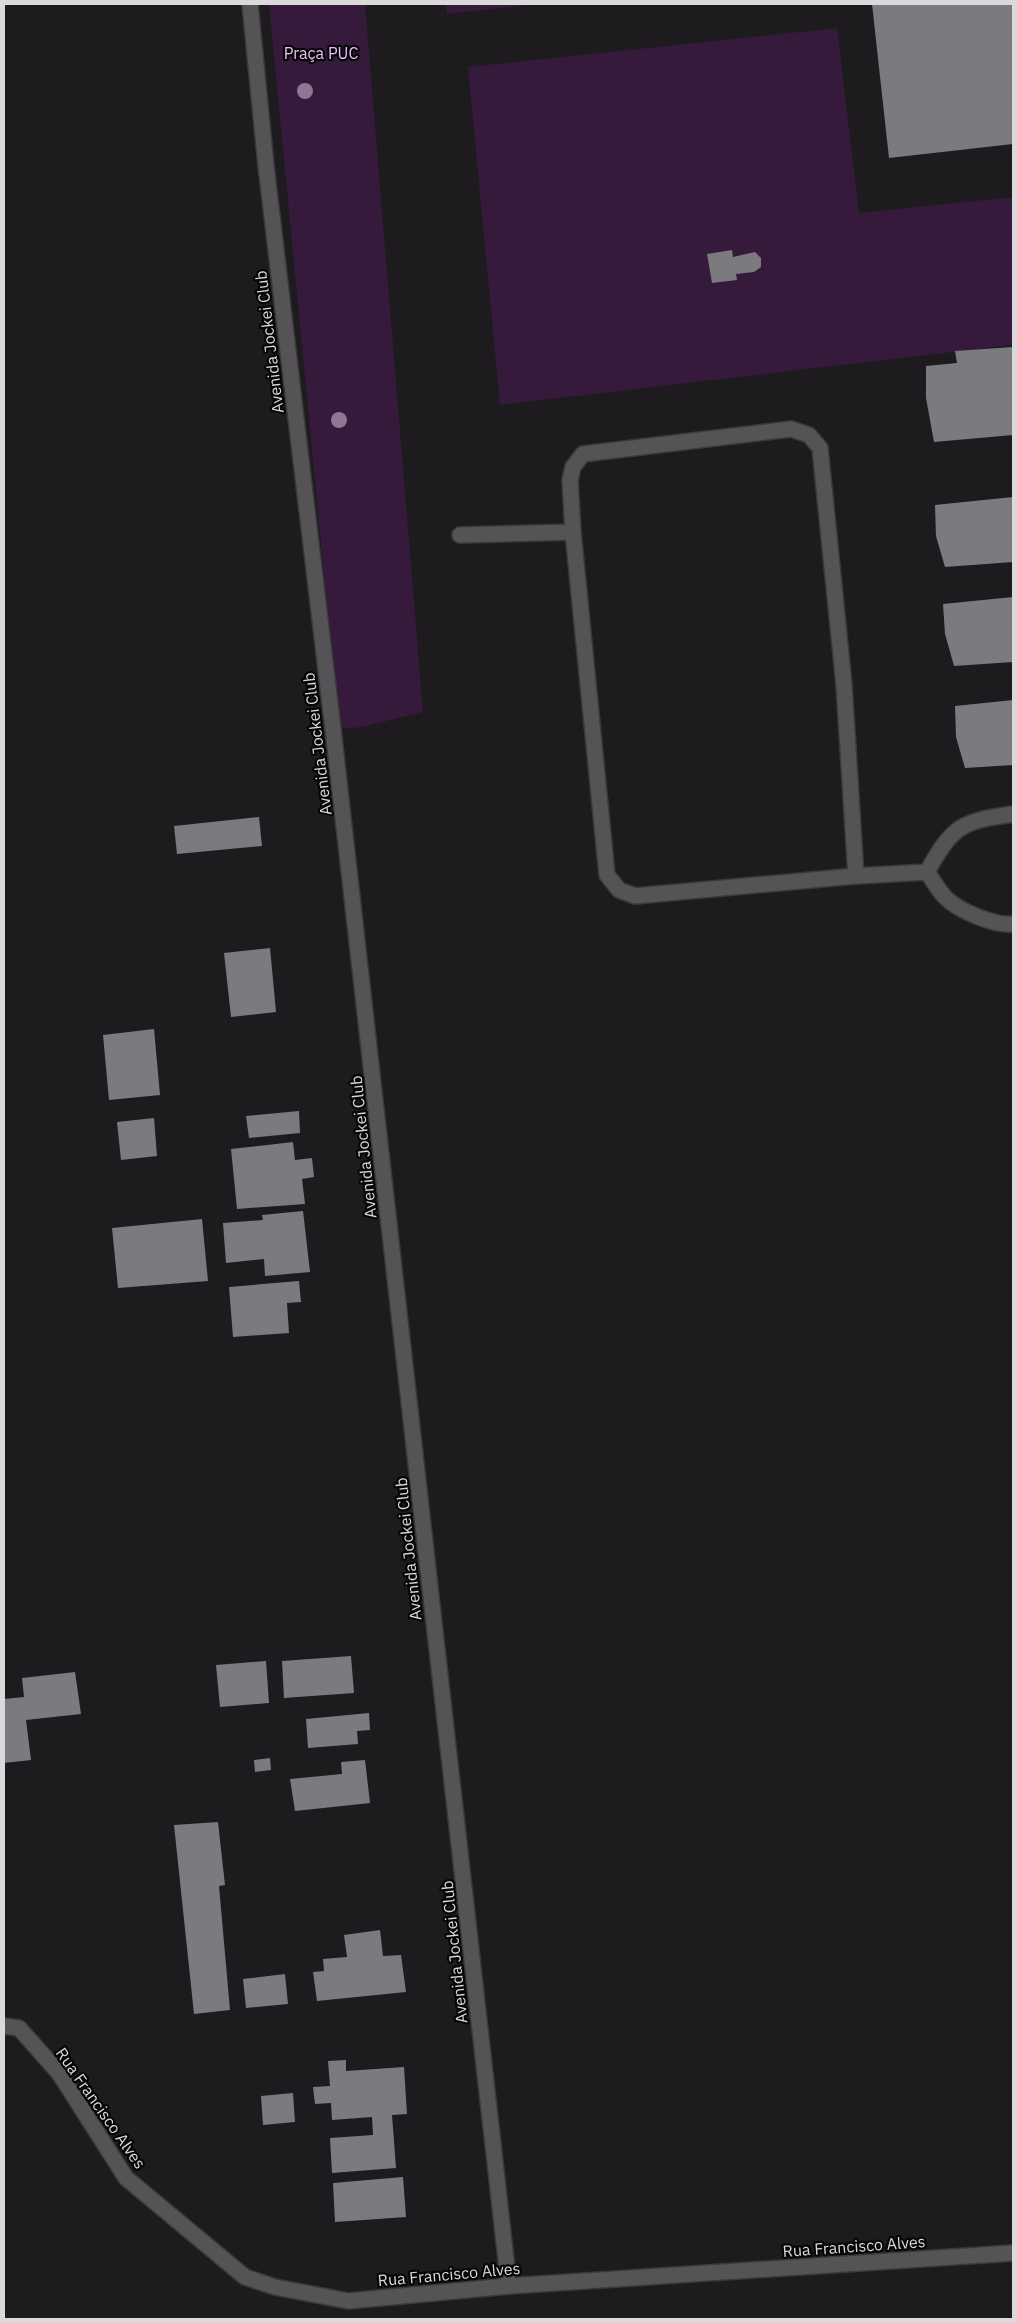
<svg xmlns="http://www.w3.org/2000/svg" width="1017" height="2323" viewBox="0 0 1017 2323" font-family="'IBM Plex Sans',sans-serif">
  <rect width="100%" height="100%" fill="#1d1b1e"/>
  <g fill="#351a3b">
    <path d="M269 4H365L423 712 362 727 339 729Z"/>
    <path d="M446 4H534L447 14Z"/>
    <path d="M837 28 859 213 1013 197V345L500 405 468 67Z"/>
  </g>
  <g fill="#7b7a7e">
    <path d="M872 4H1013V144L889 158Z"/>
    <path d="M732 250 733 257 755 252 761 258V267L754 272 736 274 737 280 712 283 707 254Z"/>
    <path d="M1013 347V435L934 442 926 398V366L957 363 955 351Z"/>
    <path d="M1013 497V562L945 567 936 536 935 505Z"/>
    <path d="M1013 597V662L954 666 945 634 943 604Z"/>
    <path d="M1013 700V765L965 768 956 737 955 706Z"/>
    <path d="M259 817 262 846 177 854 174 826Z"/>
    <path d="M270 948 276 1012 231 1017 224 953Z"/>
    <path d="M154 1029 160 1095 109 1100 103 1035Z"/>
    <path d="M299 1111 300 1133 249 1138 246 1116Z"/>
    <path d="M154 1118 157 1156 121 1160 117 1122Z"/>
    <path d="M293 1142 295 1160 312 1158 314 1177 302 1179 305 1204 237 1209 231 1149Z"/>
    <path d="M303 1211 310 1272 265 1276 264 1259 226 1263 223 1223 263 1220 262 1215Z"/>
    <path d="M202 1219 208 1281 118 1288 112 1228Z"/>
    <path d="M299 1281 301 1302 287 1303 289 1333 233 1337 229 1287Z"/>
    <path d="M351 1656 354 1693 284 1698 282 1661Z"/>
    <path d="M266 1661 269 1703 220 1707 216 1665Z"/>
    <path d="M75 1672 81 1714 26 1720 31 1760 4 1763V1699L24 1697 22 1678Z"/>
    <path d="M369 1713 370 1730 357 1731 358 1744 308 1748 306 1719Z"/>
    <path d="M270 1758 271 1770 255 1772 254 1760Z"/>
    <path d="M365 1760 370 1803 295 1811 290 1779 342 1774 341 1762Z"/>
    <path d="M218 1822 225 1885 219 1886 230 2010 194 2014 174 1825Z"/>
    <path d="M380 1930 383 1956 401 1955 406 1992 317 2001 313 1972 324 1971 323 1959 347 1957 344 1935Z"/>
    <path d="M285 1974 288 2004 246 2008 243 1979Z"/>
    <path d="M346 2060V2071L404 2067 407 2114 392 2115 396 2168 332 2173 330 2138 373 2135 372 2117 332 2120 331 2103 315 2104 313 2087 330 2086 328 2061Z"/>
    <path d="M293 2093 295 2122 263 2125 261 2096Z"/>
    <path d="M403 2177 406 2217 335 2222 333 2183Z"/>
  </g>
  <g fill="none" stroke-linecap="round" stroke-linejoin="round">
    <defs>
      <g id="minor">
        <path d="M250 4 266 166 333 729 509 2286"/>
        <path d="M791 429 809 435 820 448 844 685 856 876 635 896 619 890 607 875 573 532 570 480 573 467 583 454Z"/>
        <path d="M460 535 573 532"/>
        <path d="M927 872C933 880 938 890 945 897 958 911 995 926 1013 924"/>
        <path d="M856 876 927 872C953 825 962 821 1013 814"/>
        <path d="M4 2026 19 2028 59 2073 126 2178 245 2277 275 2287 348 2301 509 2286 1013 2253"/>
      </g>
    </defs>
    <use href="#minor" stroke="#3a393b" stroke-width="18"/>
    <use href="#minor" stroke="#555356" stroke-width="15"/>
  </g>
  <g fill="#8e7694">
    <circle cx="305" cy="91" r="8"/>
    <circle cx="339" cy="420" r="8"/>
  </g>
  <g text-anchor="middle" stroke-width="4.5" stroke-linejoin="round" paint-order="stroke">
    <g font-size="16" fill="#eac0f4" stroke="#070607">
      <text x="321" y="59">Praça PUC</text>
    </g>
    <g font-size="16" fill="#dbd9db" stroke="#070607">
      <text transform="translate(269 342) rotate(-97)" y="6">Avenida Jockei Club</text>
      <text transform="translate(317 744) rotate(-97)" y="6">Avenida Jockei Club</text>
      <text transform="translate(363 1147) rotate(-96)" y="6">Avenida Jockei Club</text>
      <text transform="translate(408 1549) rotate(-96)" y="6">Avenida Jockei Club</text>
      <text transform="translate(454 1952) rotate(-96)" y="6">Avenida Jockei Club</text>
      <text transform="translate(101 2108) rotate(55)" y="6">Rua Francisco Alves</text>
      <text transform="translate(854 2246) rotate(-4)" y="6">Rua Francisco Alves</text>
      <text transform="translate(449 2274) rotate(-5)" y="6">Rua Francisco Alves</text>
    </g>
  </g>
  <rect width="1017" height="2323" fill="none" stroke="#dbd9db" stroke-width="10"/>
</svg>
